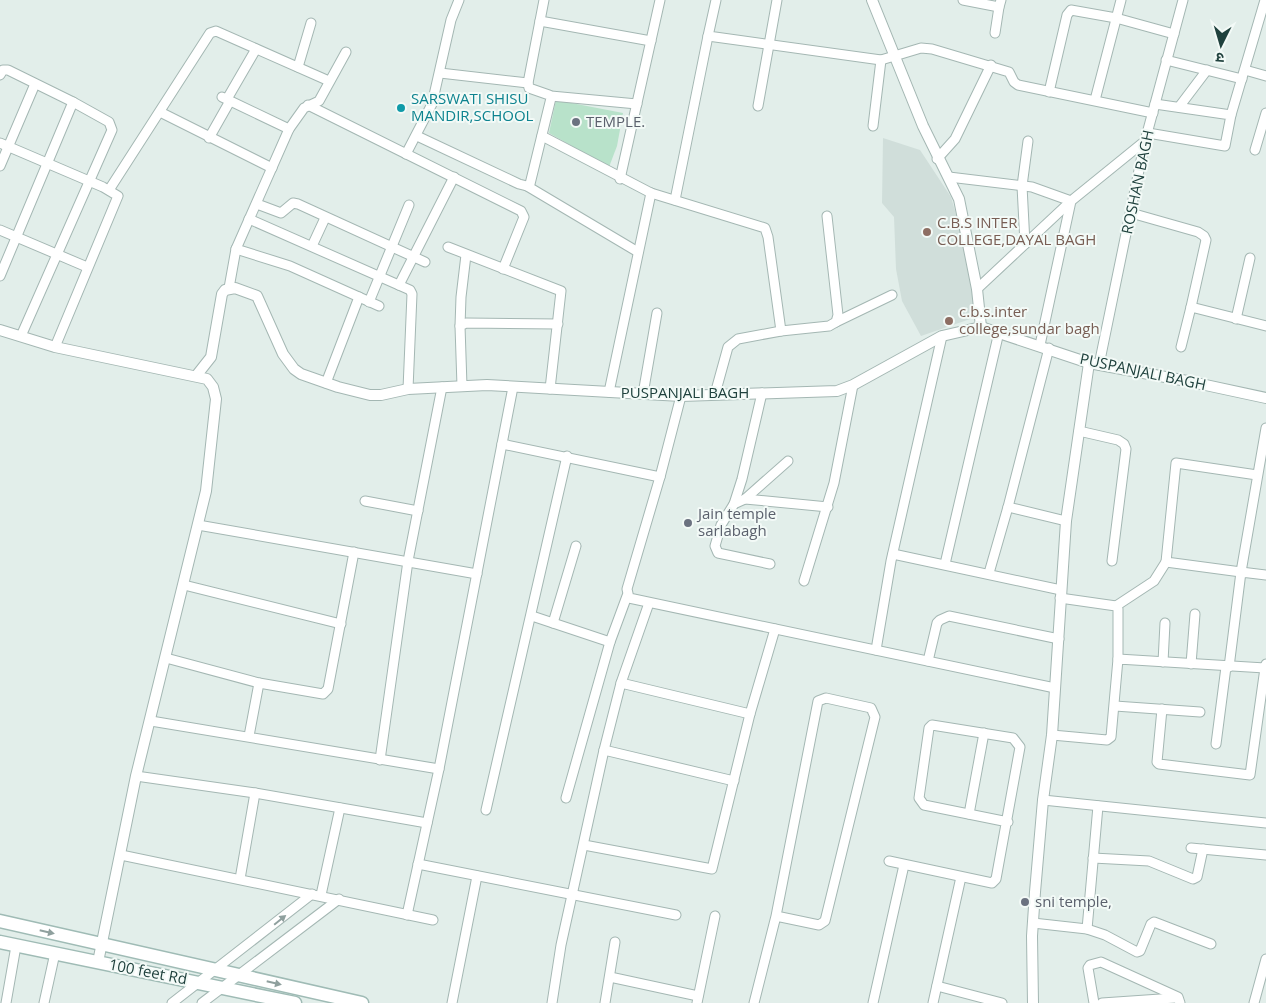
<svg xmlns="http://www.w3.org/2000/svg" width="1266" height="1003" viewBox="0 0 1266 1003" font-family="'Open Sans','Noto Sans Devanagari',sans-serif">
  <rect width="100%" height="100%" fill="#e2eeea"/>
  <path fill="#d0deda" d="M883 138 920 150 951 197 978 291 976 317 921 336 902 301 896 269 894 217 882 203Z"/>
  <path fill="#b8e2ca" d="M556 100 623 113 617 146 609 167 549 133Z"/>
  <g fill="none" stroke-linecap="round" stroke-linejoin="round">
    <defs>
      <g id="minor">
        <path d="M716 0 708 36 881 60 921 48 932 49 1009 72 1014 82 1018 85 1153 113"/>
        <path d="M963 0 999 7 1001 0"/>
        <path d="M540 21 651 41"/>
        <path d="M995 33 999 7"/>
        <path d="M1166 60 1242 79"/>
        <path d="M298 67 311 23"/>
        <path d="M1245 70 1266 76"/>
        <path d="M440 73 528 83"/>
        <path d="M0 75 3 70H8L73 102 0 276"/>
        <path d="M1049 92 1067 15 1071 10 1116 18 1174 34"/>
        <path d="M551 96 637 104"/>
        <path d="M222 97 289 129"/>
        <path d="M227 99 256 49"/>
        <path d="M1095 100 1121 0"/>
        <path d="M308 105 521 211 524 217 503 269"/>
        <path d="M758 106 777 0"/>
        <path d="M1179 107 1207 70"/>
        <path d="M160 112 272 168"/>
        <path d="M1231 115 1265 0"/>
        <path d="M873 126 881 60"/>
        <path d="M1148 133 1225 146 1231 115 1155 104"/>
        <path d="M417 136 519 184 527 186 530 184 551 98 549 95 529 88 528 83 544 0"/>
        <path d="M542 136 651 193 765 228 768 237 781 331"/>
        <path d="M209 138 230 101"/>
        <path d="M0 143 103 187 118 196 55 347"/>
        <path d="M1255 150 1266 113"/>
        <path d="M406 154 432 104 451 20 459 0"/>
        <path d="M937 159 955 139 991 65"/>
        <path d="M0 166 35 84"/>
        <path d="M949 177 1032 187 1071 201 977 289"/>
        <path d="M620 179 660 0"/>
        <path d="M527 186 638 252"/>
        <path d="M109 190 210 33 216 31 329 81"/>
        <path d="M675 200 708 36"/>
        <path d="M257 204 281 213 293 203 298 204 425 262"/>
        <path d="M1131 213 1198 232 1204 236 1206 240 1191 307"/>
        <path d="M249 219 410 290 412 294 408 389"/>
        <path d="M0 230 87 267"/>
        <path d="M1025 244 1022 186 1028 141"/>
        <path d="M312 246 325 218"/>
        <path d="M448 247 561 291 550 389"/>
        <path d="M236 249 290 266 379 306"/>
        <path d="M399 285 454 177"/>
        <path d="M229 288 236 249 289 129 304 108 319 101 346 52"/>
        <path d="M369 302 409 205"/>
        <path d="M1236 319 1250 258"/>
        <path d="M836 322 892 295"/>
        <path d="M460 326 461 297 466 255"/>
        <path d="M21 336 112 130 109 122 73 102"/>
        <path d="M1040 345 1071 201 1145 141"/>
        <path d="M1181 347 1191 307 1266 326"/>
        <path d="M1049 348 1008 507 1066 521"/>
        <path d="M1099 365 1145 141 1183 0"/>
        <path d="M326 383 359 297"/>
        <path d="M462 386 460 326 466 323 558 324"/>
        <path d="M609 392 651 193"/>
        <path d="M643 394 657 313"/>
        <path d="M715 394 728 347 738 339 781 331 829 326 836 322 838 315 827 216"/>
        <path d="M681 396 660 477 627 589 629 598 1055 688"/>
        <path d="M1079 431 1118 440 1124 444 1126 449 1112 561"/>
        <path d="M502 444 660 477"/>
        <path d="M1257 475 1176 463 1166 562 1241 572 1266 428"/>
        <path d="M745 499 828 507"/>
        <path d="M365 501 418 511"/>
        <path d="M734 504 742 479 762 393"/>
        <path d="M198 525 477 574"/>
        <path d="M893 554 1061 590"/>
        <path d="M770 564 718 553 715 546 721 525 734 504 745 499 788 461"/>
        <path d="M945 564 999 332"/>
        <path d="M989 573 1008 507"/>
        <path d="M804 581 834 483 853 385"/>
        <path d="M184 585 341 624"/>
        <path d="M1060 598 1116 606 1118 609V659"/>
        <path d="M1116 606 1154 581 1166 562"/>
        <path d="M532 616 610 642"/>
        <path d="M553 623 576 546"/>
        <path d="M876 650 891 561 942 336"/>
        <path d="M166 658 259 683 323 694 328 689 354 552"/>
        <path d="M928 661 937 623 940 620 949 616 1059 639"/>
        <path d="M1163 662 1165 623"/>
        <path d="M1191 664 1195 614"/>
        <path d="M1229 667 1241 572 1266 575"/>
        <path d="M621 683 750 714"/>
        <path d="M1115 706 1200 712"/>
        <path d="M1162 709 1157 762 1159 764 1250 775 1265 668"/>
        <path d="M151 721 439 769"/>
        <path d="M1052 735 1107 740 1111 737 1118 659 1265 668 1266 664"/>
        <path d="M249 736 259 683"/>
        <path d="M1216 744 1226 667"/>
        <path d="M604 750 734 781"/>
        <path d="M380 760 408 561 442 387"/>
        <path d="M136 776 255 793 427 823"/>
        <path d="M566 798 610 642 627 596"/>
        <path d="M1043 800 1266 823"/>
        <path d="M486 810 567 456"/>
        <path d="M969 814 984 733"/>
        <path d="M584 845 712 869 750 714 775 629"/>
        <path d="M1191 848 1266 855"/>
        <path d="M121 855 433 920"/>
        <path d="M1093 858 1149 861 1193 879 1197 877 1203 849"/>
        <path d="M889 861 992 883 996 879 1020 747 1013 738 932 725 929 728 919 798 924 805 1008 822"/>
        <path d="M418 864 676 915"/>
        <path d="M240 879 255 793"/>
        <path d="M321 895 340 808"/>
        <path d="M407 915 439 769 513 387"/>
        <path d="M1033 923 1087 929 1105 935 1137 952 1140 951 1151 924 1154 922 1211 944"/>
        <path d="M1087 929 1098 806"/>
        <path d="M610 977 698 996"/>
        <path d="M937 986 1002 1003"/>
        <path d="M6 1003 16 946"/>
        <path d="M44 1003 55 953"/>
        <path d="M172 1003 312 894"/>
        <path d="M202 1003 339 899"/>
        <path d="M452 1003 477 876"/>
        <path d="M552 1003 561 945 604 750 621 683 649 603"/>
        <path d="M605 1003 615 942"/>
        <path d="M697 1003 715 916"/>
        <path d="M754 1003 776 916 818 701 826 698 871 708 875 717 825 921 819 925 776 916"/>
        <path d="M873 1003 904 865"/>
        <path d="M933 1003 961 877"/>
        <path d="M1094 1003 1088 968 1090 965 1101 962 1178 997 1180 1003"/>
        <path d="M1102 1003 1175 998"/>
        <path d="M1254 1003 1266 959"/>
      </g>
      <g id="tertiary">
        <path d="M872 0 923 126 959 199 977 289 981 327"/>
        <path d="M0 330 55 347 207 379 213 387 216 399 206 491 136 776 98 962"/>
        <path d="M196 376 211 357 222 294 225 290 235 288 257 296 283 354 294 369 301 374 338 387 370 395H381L408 389 487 385 681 396 837 391 853 385 942 336 981 327 1089 363 1187 381 1266 398"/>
        <path d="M1033 1003 1032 936 1035 892 1043 800 1052 735 1066 521 1089 363"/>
      </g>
      <g id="secondary">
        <path d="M0 921 362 1003"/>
        <path d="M0 942 295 1003"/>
      </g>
    </defs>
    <use href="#minor" stroke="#a4b7b3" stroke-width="11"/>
    <use href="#tertiary" stroke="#a4b7b3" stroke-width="12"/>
    <use href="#secondary" stroke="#9fbbb5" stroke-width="15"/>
    <use href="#minor" stroke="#fff" stroke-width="9"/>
    <use href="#tertiary" stroke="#fff" stroke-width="10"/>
    <use href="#secondary" stroke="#fff" stroke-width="12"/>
  </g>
  <defs><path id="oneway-solid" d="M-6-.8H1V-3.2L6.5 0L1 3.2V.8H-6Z" transform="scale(1.25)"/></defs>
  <g fill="#8fa09e">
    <use href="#oneway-solid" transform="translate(280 920) rotate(-39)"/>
    <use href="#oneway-solid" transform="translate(47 932) rotate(13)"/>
    <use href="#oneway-solid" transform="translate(274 983) rotate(13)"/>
  </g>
  <circle fill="#0f9aa8" stroke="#f3faf7" stroke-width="2" cx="401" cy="108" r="5"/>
  <g fill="#6b7280" stroke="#f3faf7" stroke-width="2">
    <circle cx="576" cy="122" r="5"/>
    <circle cx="688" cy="523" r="5"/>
    <circle cx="1025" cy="902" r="5"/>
  </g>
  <g fill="#8d6e63" stroke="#f3faf7" stroke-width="2">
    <circle cx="927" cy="232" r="5"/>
    <circle cx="949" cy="321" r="5"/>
  </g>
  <g text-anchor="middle" stroke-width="4" stroke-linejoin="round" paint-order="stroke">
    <g font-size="15" fill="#0d838f" stroke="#f3faf7" text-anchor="start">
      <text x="411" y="104">SARSWATI SHISU<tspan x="411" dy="17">MANDIR,SCHOOL</tspan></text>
    </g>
    <g font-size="15" fill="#5b616d" stroke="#f3faf7" text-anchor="start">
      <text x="586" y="127">TEMPLE.</text>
      <text x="698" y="519">Jain temple<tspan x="698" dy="17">sarlabagh</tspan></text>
      <text x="1035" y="907">sni temple,</text>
    </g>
    <g font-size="15" fill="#1f413d" stroke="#f3faf7">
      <text transform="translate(1138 182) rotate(-78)" y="5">ROSHAN BAGH</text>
      <text transform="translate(1143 372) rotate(12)" y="5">PUSPANJALI BAGH</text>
      <text x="685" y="398">PUSPANJALI BAGH</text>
      <text transform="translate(148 972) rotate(11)" y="5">100 feet Rd</text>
    </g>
    <g font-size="15" fill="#785e54" stroke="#f3faf7" text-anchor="start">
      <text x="937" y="228">C.B.S INTER<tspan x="937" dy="17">COLLEGE,DAYAL BAGH</tspan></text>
      <text x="959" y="317">c.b.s.inter<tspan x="959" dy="17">college,sundar bagh</tspan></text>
    </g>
  </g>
  <g transform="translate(1221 45) rotate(185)" stroke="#f3faf7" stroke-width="4" paint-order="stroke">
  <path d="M0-4L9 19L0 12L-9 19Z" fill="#1f413d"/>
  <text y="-8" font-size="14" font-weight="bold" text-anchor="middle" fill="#1f413d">उ</text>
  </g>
</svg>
